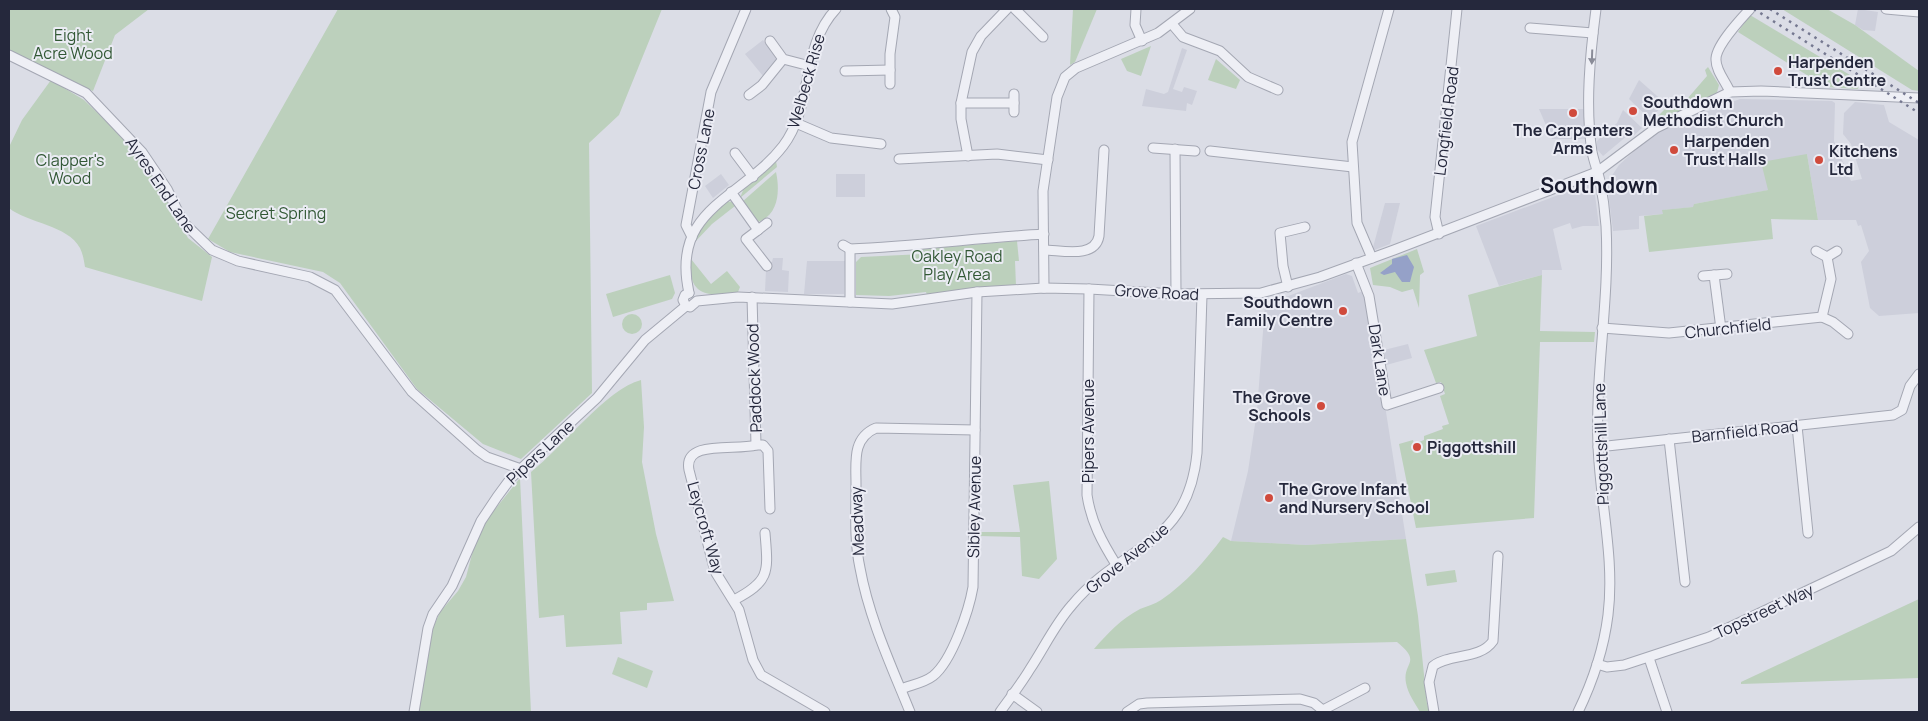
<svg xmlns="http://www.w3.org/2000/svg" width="1928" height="721" viewBox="0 0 1928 721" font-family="Manrope,sans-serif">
  <rect width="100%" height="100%" fill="#dbdde6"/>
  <g fill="#cdcfdb">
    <path d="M1858 9 1878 12 1875 31 1863 30 1855 25Z"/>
    <path d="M763 40 777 58 763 76 745 54Z"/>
    <path d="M1182 48 1187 50 1173 89 1182 92 1184 87 1197 91 1192 105 1187 103 1186 111 1142 106 1146 89 1164 94 1168 92Z"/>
    <path d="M1639 80 1665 103 1650 119 1629 99Z"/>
    <path d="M1740 99 1832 101 1835 103 1834 141 1851 181 1862 179 1851 144 1843 134 1844 113 1855 102 1884 105 1889 122 1919 140V313L1879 316 1870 308 1861 262 1869 251 1861 225 1858 226 1856 220H1818L1807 154 1769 190 1694 204V207L1663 210V214L1639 216V229L1613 231 1607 183 1619 165 1644 142 1665 127Z"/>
    <path d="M1539 109H1585L1586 139H1552Z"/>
    <path d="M1623 110 1642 128 1632 137 1628 135 1603 156 1597 149V141L1617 123Z"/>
    <path d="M721 174 729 185 713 198 705 186Z"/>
    <rect x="836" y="174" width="29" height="23"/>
    <path d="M1587 181 1592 183 1594 187 1599 226H1583L1572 229 1570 223 1553 229 1562 270H1542V275L1499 286 1476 226 1574 189 1579 183Z"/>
    <path d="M1385 203H1400L1390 244 1372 251Z"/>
    <path d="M773 258H783L782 270 789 271 788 292 765 291 766 270 770 262H772Z"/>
    <path d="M807 261H845L844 294H804Z"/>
    <path d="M1346 274 1352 276 1358 293 1363 291 1372 323 1406 539 1306 545 1231 541 1248 471 1257 411 1265 305Z"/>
    <path d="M1408 344 1412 358 1386 365 1384 350Z"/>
  </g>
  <g fill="#bcd0bc">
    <path d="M9 9H149L115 35 93 91 37 68 9 53Z"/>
    <path d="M338 9H662L619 115 589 143 592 393 521 459 483 444 417 389 340 283 323 272 230 252 208 239Z"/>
    <path d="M1073 9H1097L1075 62 1070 65Z"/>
    <path d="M1782 9H1827L1855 25 1919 71V91L1912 90Z"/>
    <path d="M1750 15 1860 81 1858 89 1826 87 1738 32Z"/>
    <path d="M1151 46 1141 76 1127 71 1121 59Z"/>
    <path d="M1216 59 1240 80 1236 89 1208 80Z"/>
    <path d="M1708 67 1719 85 1716 96 1659 121 1658 116 1670 104 1677 107 1681 106 1707 76 1705 70Z"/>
    <path d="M51 80 84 100 136 150 164 193 188 238 212 257 202 301 85 267C84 261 83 254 80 248 68 225 27 223 9 208V147L22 120Z"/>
    <path d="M1807 154 1818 220 1771 219 1773 239 1649 252 1644 216 1663 214 1662 210 1693 207 1694 204 1768 190 1761 162Z"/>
    <path d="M776 161 777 167 740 198 744 188Z"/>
    <path d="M776 172C780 190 779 215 758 222L742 202Z"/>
    <path d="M725 201 733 202 735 206 712 224 694 243 703 223Z"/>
    <path d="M1017 241 1019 261H1015L1016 286 927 295 926 292 889 296 856 295V262L861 257 923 254V249Z"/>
    <path d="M1417 249 1424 272 1420 275 1419 308 1413 289 1402 292 1390 287 1373 285 1370 268Z"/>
    <path d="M691 259 711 284 727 271 740 287 738 292C709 297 687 297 691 259Z"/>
    <path d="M670 275 675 293 672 299 613 317 606 294Z"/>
    <path d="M1542 275 1540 331 1595 332 1594 342H1540L1534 518 1416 528 1399 444 1413 440 1414 444 1424 440V436L1443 429 1442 426 1449 424 1440 396 1445 394 1441 382 1436 383 1424 350 1477 336 1468 295Z"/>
    <circle cx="632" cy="324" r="10"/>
    <path d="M641 380 644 427 642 462 656 534 674 601 647 603V610L620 612 622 644 566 647 564 615 539 618 531 472C562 448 606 389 641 380Z"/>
    <path d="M520 478 531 712H419L433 628 440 612 458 591 466 577 476 539 484 523Z"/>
    <path d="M1049 481 1057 559 1039 579 1022 576 1020 537 979 536V532H1020L1013 485Z"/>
    <path d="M1223 537 1231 541 1306 545 1406 539 1418 616 1427 704 1430 712H1420C1415 703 1408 694 1406 683 1402 662 1423 663 1397 642L1094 649C1108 633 1121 619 1140 609 1147 606 1155 604 1161 600 1186 583 1205 561 1223 537Z"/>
    <path d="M1455 570 1457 582 1427 586 1425 574Z"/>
    <path d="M1919 599V678L1741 684V682Z"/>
    <path d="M618 657 653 671 647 688 612 674Z"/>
  </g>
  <path fill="#95a1c8" d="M1407 255 1414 267 1410 282H1402L1395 272 1384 275 1380 273 1392 264V259Z"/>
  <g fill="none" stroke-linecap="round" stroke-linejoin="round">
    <defs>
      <g id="minor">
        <path d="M1015 9 1043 37"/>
        <path d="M1136 9 1135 25 1142 41"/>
        <path d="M1886 9 1919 12"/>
        <path d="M1172 24 1183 37 1220 51 1248 77 1278 90"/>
        <path d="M1530 28 1593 33"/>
        <path d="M770 41 783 59 810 66"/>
        <path d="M9 55 86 93 142 152 167 189 183 222 212 250 238 261 310 277 335 290 412 392 477 450 487 457 521 469"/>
        <path d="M845 71 890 70"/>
        <path d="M890 84V54L895 17 891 9"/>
        <path d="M1730 92C1726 82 1716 71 1716 60 1715 46 1741 19 1750 9"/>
        <path d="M1014 94V112"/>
        <path d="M749 95 762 85 783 59"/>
        <path d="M961 103H1014"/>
        <path d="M796 123 831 138 881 144"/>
        <path d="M1153 148 1195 151"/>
        <path d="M1175 149 1176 294"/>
        <path d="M1210 151 1353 167"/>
        <path d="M735 153 753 177"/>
        <path d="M968 156 961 119V103L972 52 981 36 1007 9"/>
        <path d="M899 159 997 154 1048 160"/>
        <path d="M731 192 758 230 767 223"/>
        <path d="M758 230 746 239 767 266"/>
        <path d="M1439 234 1435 217 1457 9"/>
        <path d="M692 237 686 225 711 92 746 9"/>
        <path d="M843 245 850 249C915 246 979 238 1044 234"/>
        <path d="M1044 250C1061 250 1095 259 1099 236L1104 150"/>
        <path d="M1816 251 1827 257 1831 279 1822 317"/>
        <path d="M1827 257 1837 251"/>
        <path d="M1372 258 1357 223 1352 142 1389 9"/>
        <path d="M1356 263 1369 296 1387 405 1439 388"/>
        <path d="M1714 275 1721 329"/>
        <path d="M1703 276 1727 274"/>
        <path d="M1288 287 1283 266 1280 233 1305 227"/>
        <path d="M1044 288 1043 191 1057 97 1065 77 1076 68 1158 33 1190 9"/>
        <path d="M1089 289 1087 495C1091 522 1102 542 1117 566"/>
        <path d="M689 293 685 295 683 300 686 306 690 307 697 301 738 297 892 304 977 292 1044 288 1089 289 1176 294 1261 293 1320 277 1394 250 1597 172 1656 128 1730 92 1761 91 1919 98"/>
        <path d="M689 293C670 208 742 199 783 146 814 105 800 47 836 9"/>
        <path d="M752 297 756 445H763L768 451 770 509"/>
        <path d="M850 302V249"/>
        <path d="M1602 328 1669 333 1822 317 1833 322 1848 334"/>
        <path d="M1797 426 1808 533"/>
        <path d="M1669 439 1685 582"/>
        <path d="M756 445C737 451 683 439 689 470L713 564 716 573 739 610 753 660 761 675 825 712"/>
        <path d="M1598 447 1893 415 1902 410 1910 386 1919 374"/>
        <path d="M734 600C771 581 768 571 765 533"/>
        <path d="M1649 658 1667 712"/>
        <path d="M1597 664 1607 667 1624 665 1709 637 1891 551 1919 527"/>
        <path d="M901 689C911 685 924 683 933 676 952 661 969 610 973 587L977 292"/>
        <path d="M1012 694 1037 712"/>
        <path d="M1323 710 1365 688"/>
        <path d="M414 712 428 628 433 614 452 586 481 521 497 497 511 478 597 398 645 340 686 306"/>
        <path d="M910 712C891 665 869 618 860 568 854 540 856 512 856 484 856 462 852 438 876 428L975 430"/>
        <path d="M1000 712C1010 698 1021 684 1030 669 1044 648 1055 624 1072 605 1122 544 1188 548 1197 453L1202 295"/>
        <path d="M1127 712 1139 704 1147 703 1300 699 1314 703 1325 712"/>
        <path d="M1434 712 1429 682 1433 666C1450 653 1480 660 1493 641L1498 556"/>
        <path d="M1578 712C1592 683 1604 647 1608 615 1615 559 1600 502 1598 445 1595 372 1610 299 1606 226 1605 212 1603 196 1600 181 1598 172 1594 162 1592 152 1585 106 1590 55 1596 9"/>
      </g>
    </defs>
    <use href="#minor" stroke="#a4a7b3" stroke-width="11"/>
    <use href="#minor" stroke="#eeeff5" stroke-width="9"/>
    <g stroke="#757890" stroke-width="2.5" stroke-dasharray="2.5 5" stroke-linecap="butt">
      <path d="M1754 9 1919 113"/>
      <path d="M1770 9 1919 103"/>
    </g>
  </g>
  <defs><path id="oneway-solid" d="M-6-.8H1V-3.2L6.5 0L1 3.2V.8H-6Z" transform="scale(1.25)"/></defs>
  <use fill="#8a8c98" href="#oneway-solid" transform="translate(1592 57) rotate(92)"/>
  <g fill="#d04a3c" stroke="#ebecf4" stroke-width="2">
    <circle cx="1778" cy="71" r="5"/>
    <circle cx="1633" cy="111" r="5"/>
    <circle cx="1573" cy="113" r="5"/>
    <circle cx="1674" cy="150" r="5"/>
    <circle cx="1819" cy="160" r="5"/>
    <circle cx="1343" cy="311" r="5"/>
    <circle cx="1321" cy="406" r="5"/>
    <circle cx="1417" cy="447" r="5"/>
    <circle cx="1269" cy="498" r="5"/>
  </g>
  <g text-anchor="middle" stroke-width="4" stroke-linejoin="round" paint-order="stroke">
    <g font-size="16" fill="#325835" stroke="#ebecf4">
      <text x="73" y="41">Eight<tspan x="73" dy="18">Acre Wood</tspan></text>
      <text x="70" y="166">Clapper's<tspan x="70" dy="18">Wood</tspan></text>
      <text x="276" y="219">Secret Spring</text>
      <text x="957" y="262">Oakley Road<tspan x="957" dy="18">Play Area</tspan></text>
    </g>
    <g font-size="16" font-weight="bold" fill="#25283c" stroke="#ebecf4" text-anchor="start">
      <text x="1788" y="68">Harpenden<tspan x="1788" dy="18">Trust Centre</tspan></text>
      <text x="1643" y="108">Southdown<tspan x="1643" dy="18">Methodist Church</tspan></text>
      <text x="1573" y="136" text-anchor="middle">The Carpenters<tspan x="1573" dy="18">Arms</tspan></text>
      <text x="1684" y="147">Harpenden<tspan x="1684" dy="18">Trust Halls</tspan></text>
      <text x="1829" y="157">Kitchens<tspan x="1829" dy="18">Ltd</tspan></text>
      <text x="1333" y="308" text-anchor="end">Southdown<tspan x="1333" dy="18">Family Centre</tspan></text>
      <text x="1311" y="403" text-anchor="end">The Grove<tspan x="1311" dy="18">Schools</tspan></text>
      <text x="1427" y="453">Piggottshill</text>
      <text x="1279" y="495">The Grove Infant<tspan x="1279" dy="18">and Nursery School</tspan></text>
    </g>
    <g font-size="16" fill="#25283c" stroke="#ebecf4">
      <text transform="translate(806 81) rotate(-74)" y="6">Welbeck Rise</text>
      <text transform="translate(1446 121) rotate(-83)" y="6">Longfield Road</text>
      <text transform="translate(701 149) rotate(-79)" y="6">Cross Lane</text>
      <text transform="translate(161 185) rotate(56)" y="6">Ayres End Lane</text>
      <text transform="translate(1157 292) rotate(3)" y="6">Grove Road</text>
      <text transform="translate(1728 328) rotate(-6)" y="6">Churchfield</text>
      <text transform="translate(1380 360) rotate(81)" y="6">Dark Lane</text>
      <text transform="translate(754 378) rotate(-92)" y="6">Paddock Wood</text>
      <text transform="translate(1088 431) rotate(-90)" y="6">Pipers Avenue</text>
      <text transform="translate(1745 431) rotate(-6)" y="6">Barnfield Road</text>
      <text transform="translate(1601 444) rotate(-92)" y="6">Piggottshill Lane</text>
      <text transform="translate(540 452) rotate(-43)" y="6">Pipers Lane</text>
      <text transform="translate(974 507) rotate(-89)" y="6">Sibley Avenue</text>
      <text transform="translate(857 521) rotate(-92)" y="6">Meadway</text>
      <text transform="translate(706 528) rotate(74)" y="6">Leycroft Way</text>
      <text transform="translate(1127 558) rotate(-39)" y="6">Grove Avenue</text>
      <text transform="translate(1764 611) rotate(-25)" y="6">Topstreet Way</text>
    </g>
    <g font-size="21" font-weight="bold" fill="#181a2d" stroke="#ebecf4">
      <text x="1599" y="193">Southdown</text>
    </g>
  </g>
  <rect width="1928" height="721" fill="none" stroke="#25283c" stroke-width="20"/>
</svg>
